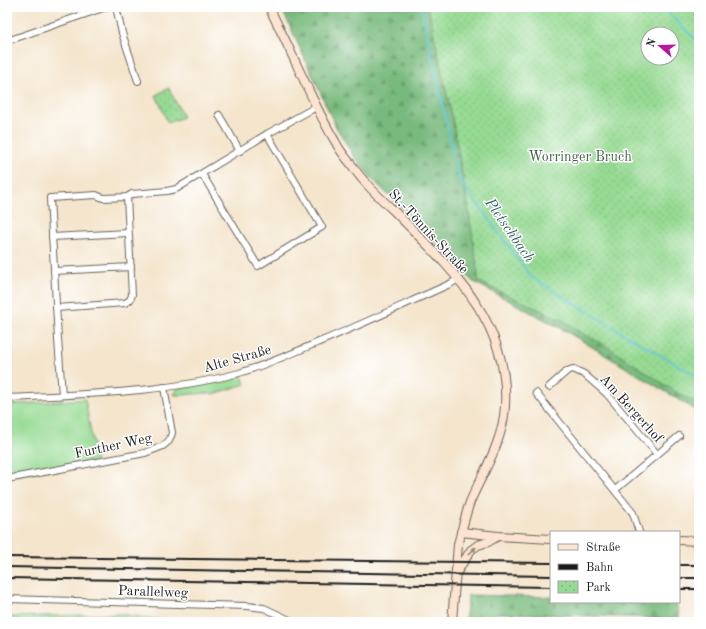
<svg xmlns="http://www.w3.org/2000/svg" width="706" height="629" viewBox="0 0 706 629" font-family="'Old Standard TT',serif">
  <defs>
    <pattern id="forest-firs" width="22" height="20" patternUnits="userSpaceOnUse"><rect width="22" height="20" fill="#78ba7d"/><path d="M5 1l3.5 6h-7zM16 11l3.5 6h-7z" fill="#679f6b"/></pattern>
    <pattern id="park-dots" width="8" height="8" patternUnits="userSpaceOnUse"><rect width="8" height="8" fill="#96da93"/><path d="M2 2h.1M6 6h.1" fill="none" stroke="#81ba7e" stroke-width="1.8" stroke-linecap="round"/></pattern>
  </defs>
  <rect width="100%" height="100%" fill="#fff"/>
  <filter id="ink" filterUnits="userSpaceOnUse"><feTurbulence type="fractalNoise" baseFrequency=".025" numOctaves="2"/><feDisplacementMap in="SourceGraphic" scale="8" xChannelSelector="R" yChannelSelector="G"/><feConvolveMatrix kernelMatrix="1 2 1 2 8 2 1 2 1" color-interpolation-filters="sRGB"/></filter>
  <filter id="wash" filterUnits="userSpaceOnUse"><feTurbulence type="fractalNoise" baseFrequency=".012" numOctaves="4" result="noise"/><feDisplacementMap in="SourceGraphic" scale="16" xChannelSelector="R" yChannelSelector="G"/><feGaussianBlur stdDeviation="0.9" result="paint"/><feColorMatrix in="noise" values="0 0 0 0 0 0 0 0 0 0 0 0 0 0 0 0 0 1.4 0 .05"/><feComposite in="paint" operator="in"/></filter>
  <g filter="url(#wash)">
    <rect width="100%" height="100%" fill="#f4e5cc"/>
    <g fill="#96da93" stroke="#597b58">
      <path d="M240 375 242 376 245 384 224 391 213 394 207 393 182 395H174L178 388Z"/>
      <path d="M85 399 96 461 7 477V405Z"/>
      <path d="M121 614 176 622H7V617Z"/>
    </g>
    <g fill="url(#forest-firs)" stroke="#4a6b4c">
      <path d="M287 7H450L699 357V412L564 330 472 281 430 237 373 180 353 155 336 127 282 9Z"/>
      <path d="M468 595 551 597V602H676L680 619 496 613 489 622H465Z"/>
    </g>
    <g fill="url(#park-dots)" stroke="#597b58" fill-rule="evenodd">
      <path d="M428 7H699V404L679 394 603 344 580 332 564 321 479 282 469 210 453 122ZM648 34H672V58H648Z"/>
      <path d="M169 88 183 117 168 123 156 95Z"/>
    </g>
    <g fill="none" stroke-linecap="round" stroke-linejoin="round">
      <g stroke="#5bc5d5" stroke-width="2">
        <path d="M421 7 458 174 460 180 531 277 626 335 699 377"/>
        <path d="M662 7 699 43"/>
      </g>
    </g>
  </g>
  <g filter="url(#ink)">
    <g fill="none" stroke-linecap="round" stroke-linejoin="round">
      <defs>
        <g id="street">
          <path d="M116 7 122 33 138 81"/>
          <path d="M7 41 106 7"/>
          <path d="M219 115 240 151"/>
          <path d="M202 174 258 266 322 227 267 134"/>
          <path d="M52 237 128 233"/>
          <path d="M54 271 131 267"/>
          <path d="M56 308 125 303 130 300 132 295 127 197"/>
          <path d="M549 387 567 371 573 369 584 374 607 394 657 454"/>
          <path d="M536 393 633 513 639 532"/>
          <path d="M62 395 58 339 50 198 96 195 103 198 127 197 132 194 167 191 176 189 267 134 316 107"/>
          <path d="M7 398C83 394 165 393 239 373 266 365 293 353 319 342 363 324 407 303 452 283L458 279"/>
          <path d="M7 479 145 453 163 446 169 441 172 433 164 387"/>
          <path d="M615 490 679 436"/>
          <path d="M7 599 247 606 264 608 294 622"/>
        </g>
        <g id="secondary">
          <path d="M269 7C280 29 291 52 301 74 312 97 322 120 335 141 339 149 345 157 351 164 362 181 378 196 393 210 448 266 510 320 505 406 503 442 484 470 470 502 465 516 462 530 458 544L452 622"/>
          <path d="M461 532 498 536 551 539"/>
          <path d="M679 540 699 541"/>
          <path d="M457 572 462 564 471 550 478 545 488 542 498 536"/>
        </g>
      </defs>
      <use href="#street" stroke="#68625a" stroke-width="8"/>
      <use href="#secondary" stroke="#68625a" stroke-width="10"/>
      <use href="#street" stroke="#fff" stroke-width="6"/>
      <use href="#secondary" stroke="#fde4d0" stroke-width="8"/>
      <g stroke="#1c1c1c" stroke-width="2">
        <path d="M7 557 551 563"/>
        <path d="M679 565H699"/>
        <path d="M7 567 551 576"/>
        <path d="M7 578 551 587"/>
        <path d="M679 578H699"/>
        <path d="M679 589H699"/>
      </g>
    </g>
    <defs><path id="oneway-solid" d="M-6-.8H1V-3.2L6.5 0L1 3.2V.8H-6Z"/></defs>
    <use fill="#988a7f" href="#oneway-solid" transform="translate(472 551) rotate(-44)"/>
  </g>
  <g text-anchor="middle" stroke-width="3" stroke-linejoin="round" paint-order="stroke">
    <g font-size="14" fill="#475e46" stroke="#fff">
      <text x="580" y="161">Worringer Bruch</text>
    </g>
    <g font-size="14" fill="#1c1c1c" stroke="#fff">
      <text transform="translate(429 231) rotate(47)" y="5">St.-Tönnis-Straße</text>
      <text transform="translate(237 358) rotate(-16)" y="5">Alte Straße</text>
      <text transform="translate(632 408) rotate(48)" y="5">Am Bergerhof</text>
      <text transform="translate(113 445) rotate(-12)" y="5">Further Weg</text>
      <text transform="translate(153 591) rotate(2)" y="5">Parallelweg</text>
    </g>
    <g font-size="15" font-style="italic" fill="#356066" stroke="#fff">
      <text transform="translate(510 230) rotate(55)" y="5">Pletschbach</text>
    </g>
  </g>
  <rect width="706" height="629" fill="none" stroke="#fff" stroke-width="24"/>
  <rect x="550" y="531" width="130" height="72" fill="#ffffff" stroke="#a4a4a4"/>
  <rect x="558" y="544" width="20" height="6" fill="#fde4d0" stroke="#a4a4a4"/>
  <text x="586" y="551" font-size="12" fill="#1c1c1c">Straße</text>
  <rect x="558" y="564" width="20" height="6" fill="#1c1c1c" stroke="#a4a4a4"/>
  <text x="586" y="571" font-size="12" fill="#1c1c1c">Bahn</text>
  <rect x="558" y="581" width="20" height="12" fill="url(#park-dots)" stroke="#a4a4a4"/>
  <text x="586" y="591" font-size="12" fill="#1c1c1c">Park</text>
  <g transform="translate(660 46) rotate(290)"><circle r="19" fill="#ffffff" stroke="#a4a4a4"/>
  <path d="M0-3L7 15L0 10L-7 15Z" fill="#b5179e"/>
  <text y="-6" font-size="11" font-weight="bold" text-anchor="middle" fill="#1c1c1c">N</text>
  </g>
</svg>
